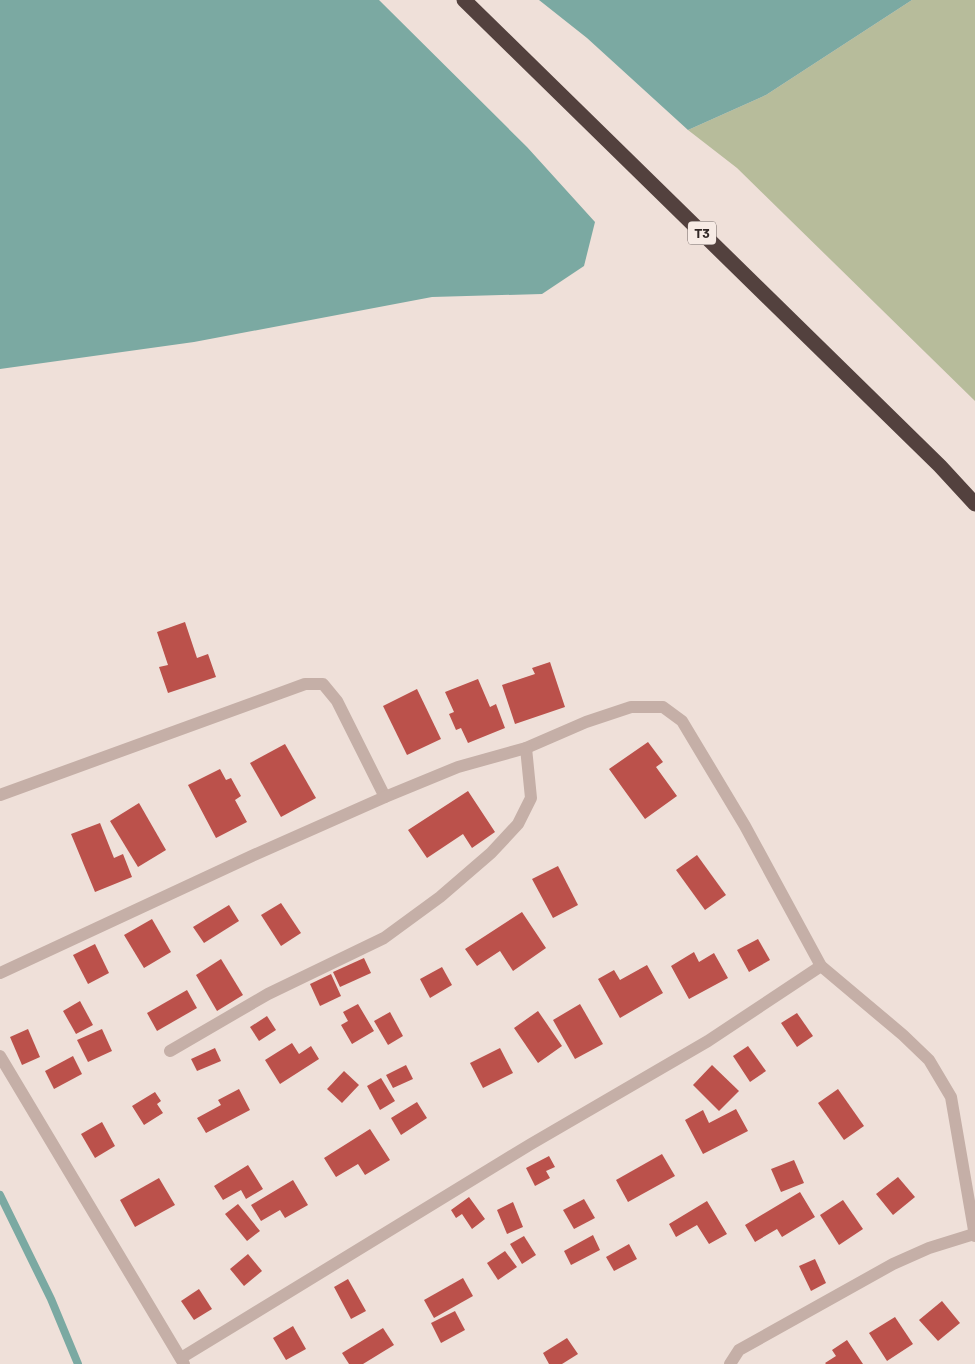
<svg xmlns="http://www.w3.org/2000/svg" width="975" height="1364" viewBox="0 0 975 1364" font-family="Barlow,sans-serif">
  <rect width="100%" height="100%" fill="#efe0d9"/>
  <path fill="#b7bc9b" d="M912 0H975V401L737 168 688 130 766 95Z"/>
  <g fill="#7ba9a2">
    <path d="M0 0H379L527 147 595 222 584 266 542 294 432 297 194 342 0 369Z"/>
    <path d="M539 0H912L766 95 688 130 587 38Z"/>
  </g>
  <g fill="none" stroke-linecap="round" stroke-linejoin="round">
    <path stroke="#7ba9a2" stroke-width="8" d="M0 1195 51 1299 78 1364"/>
  </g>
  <g fill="#bb514b">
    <path d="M185 622 197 658 208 654 216 677 168 693 159 667 168 665 157 632Z"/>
    <path d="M550 662 565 707 515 724 502 685 535 674 532 668Z"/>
    <path d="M478 679 490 707 496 704 505 728 468 743 461 728 456 730 449 714 454 712 445 692Z"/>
    <path d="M417 689 441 739 407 755 383 706Z"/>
    <path d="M648 742 663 762 656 767 677 796 645 819 609 769Z"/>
    <path d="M285 744 316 798 281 817 250 763Z"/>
    <path d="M220 769 226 780 231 778 241 796 235 800 247 822 216 838 188 785Z"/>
    <path d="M468 791 495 832 472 848 463 834 427 858 408 830Z"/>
    <path d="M139 803 166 850 138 867 110 821Z"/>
    <path d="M100 823 114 858 123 854 132 877 95 892 71 834Z"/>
    <path d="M697 855 726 895 705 910 676 870Z"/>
    <path d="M558 866 578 905 553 918 532 879Z"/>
    <path d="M281 903 301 933 281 946 261 915Z"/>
    <path d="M229 905 239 921 204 943 193 927Z"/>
    <path d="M522 912 546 948 513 971 500 951 477 966 465 949Z"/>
    <path d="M152 919 171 952 144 968 124 935Z"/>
    <path d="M758 939 770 960 749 972 737 950Z"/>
    <path d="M95 944 109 973 88 984 73 955Z"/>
    <path d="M694 952 699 962 714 953 728 978 689 999 671 966Z"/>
    <path d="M364 958 371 973 340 987 333 972Z"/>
    <path d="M221 959 243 995 217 1011 196 975Z"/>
    <path d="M647 965 663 993 620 1018 598 979 614 970 620 980Z"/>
    <path d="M442 967 452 985 430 998 420 979Z"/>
    <path d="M331 974 341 996 320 1006 310 984Z"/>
    <path d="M187 990 197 1008 157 1031 147 1013Z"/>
    <path d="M80 1001 93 1025 76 1034 63 1011Z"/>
    <path d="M358 1004 374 1031 352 1044 341 1025 348 1021 343 1012Z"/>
    <path d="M580 1004 603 1044 575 1059 553 1020Z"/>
    <path d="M538 1011 562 1046 538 1063 514 1028Z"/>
    <path d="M390 1012 403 1036 388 1045 374 1021Z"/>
    <path d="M797 1013 813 1036 797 1047 781 1023Z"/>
    <path d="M267 1016 276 1030 259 1041 250 1027Z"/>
    <path d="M28 1029 40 1057 22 1065 10 1037Z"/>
    <path d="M102 1029 112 1051 88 1062 77 1040Z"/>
    <path d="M292 1043 299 1054 311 1046 319 1059 280 1084 265 1060Z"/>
    <path d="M748 1046 766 1071 750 1082 733 1056Z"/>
    <path d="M215 1048 221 1061 197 1071 191 1059Z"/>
    <path d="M500 1048 513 1073 483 1088 470 1063Z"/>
    <path d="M73 1056 82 1074 54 1089 45 1071Z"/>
    <path d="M406 1065 413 1079 393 1088 386 1075Z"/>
    <path d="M712 1065 739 1091 719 1111 693 1085Z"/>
    <path d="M344 1071 359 1085 342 1103 327 1089Z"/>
    <path d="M381 1078 395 1101 380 1110 367 1086Z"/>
    <path d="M239 1089 250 1110 206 1133 197 1118 221 1105 218 1100Z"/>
    <path d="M838 1089 864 1126 844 1140 818 1103Z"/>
    <path d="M155 1092 161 1101 157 1104 163 1113 144 1125 132 1106Z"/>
    <path d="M417 1102 427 1118 401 1135 391 1118Z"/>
    <path d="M736 1109 748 1131 703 1154 685 1120 703 1110 709 1123Z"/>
    <path d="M102 1122 115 1146 95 1158 81 1134Z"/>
    <path d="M370 1129 390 1160 365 1175 358 1164 336 1177 324 1158Z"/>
    <path d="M662 1154 675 1176 628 1202 616 1180Z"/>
    <path d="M549 1156 555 1167 546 1171 550 1178 535 1186 526 1168Z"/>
    <path d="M794 1160 804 1183 781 1192 771 1169Z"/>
    <path d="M248 1165 263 1189 246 1199 241 1190 223 1200 214 1186Z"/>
    <path d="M898 1177 915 1197 893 1215 876 1194Z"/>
    <path d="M159 1178 175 1205 135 1227 120 1200Z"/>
    <path d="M293 1180 308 1205 285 1218 280 1210 261 1221 251 1205Z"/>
    <path d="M800 1192 815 1217 782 1237 777 1229 755 1242 745 1225Z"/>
    <path d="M469 1197 485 1219 472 1229 462 1214 456 1218 451 1210Z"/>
    <path d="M584 1199 595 1218 574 1229 563 1210Z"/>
    <path d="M843 1200 863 1229 839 1245 820 1215Z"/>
    <path d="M707 1201 727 1234 709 1244 697 1225 676 1237 669 1224Z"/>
    <path d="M513 1202 523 1227 507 1234 497 1210Z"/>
    <path d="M238 1204 260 1231 247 1241 225 1214Z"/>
    <path d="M593 1235 600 1250 571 1265 564 1251Z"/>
    <path d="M524 1236 536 1255 522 1264 510 1244Z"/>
    <path d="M629 1244 637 1259 614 1271 606 1257Z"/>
    <path d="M505 1251 517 1267 498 1280 487 1263Z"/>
    <path d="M248 1254 262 1271 244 1286 230 1269Z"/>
    <path d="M815 1259 826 1283 811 1291 799 1266Z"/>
    <path d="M463 1278 473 1296 434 1318 424 1300Z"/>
    <path d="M348 1279 366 1311 351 1319 334 1287Z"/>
    <path d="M199 1289 212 1309 194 1320 181 1301Z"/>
    <path d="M942 1301 960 1323 938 1341 919 1320Z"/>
    <path d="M455 1311 465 1330 441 1343 431 1323Z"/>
    <path d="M895 1317 913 1344 887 1361 869 1333Z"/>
    <path d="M293 1326 306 1349 286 1360 273 1338Z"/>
    <path d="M383 1328 394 1345 363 1364H349L342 1353Z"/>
    <path d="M567 1338 578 1354 562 1364H549L543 1353Z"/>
    <path d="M847 1340 863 1364H826L825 1363 836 1356 832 1350Z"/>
  </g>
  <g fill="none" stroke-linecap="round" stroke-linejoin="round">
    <g stroke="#c5afa7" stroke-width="12">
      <path d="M0 795 305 684H323L337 701 385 797"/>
      <path d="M0 973 254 855 385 797 458 767 526 748 586 722 631 707H663L682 721 745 826 821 966 903 1035 929 1060 951 1097 975 1236"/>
      <path d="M170 1051 268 994 384 938 440 897 491 853 518 824 531 798 526 748"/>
      <path d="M0 1056 184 1364"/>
      <path d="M181 1358 531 1144 708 1041 821 966"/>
      <path d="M730 1364 739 1350 893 1264 929 1248 974 1234"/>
    </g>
    <path stroke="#53413e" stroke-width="15" d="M464 0 940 466 975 504"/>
  </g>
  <g text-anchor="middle" stroke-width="5" stroke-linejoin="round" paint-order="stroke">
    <rect fill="#f7ebe5" stroke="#6d6260" stroke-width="1" x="688" y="221.5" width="28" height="23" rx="4"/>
    <g font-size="14" font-weight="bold" fill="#322827">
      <text x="702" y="238">T3</text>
    </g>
  </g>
</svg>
